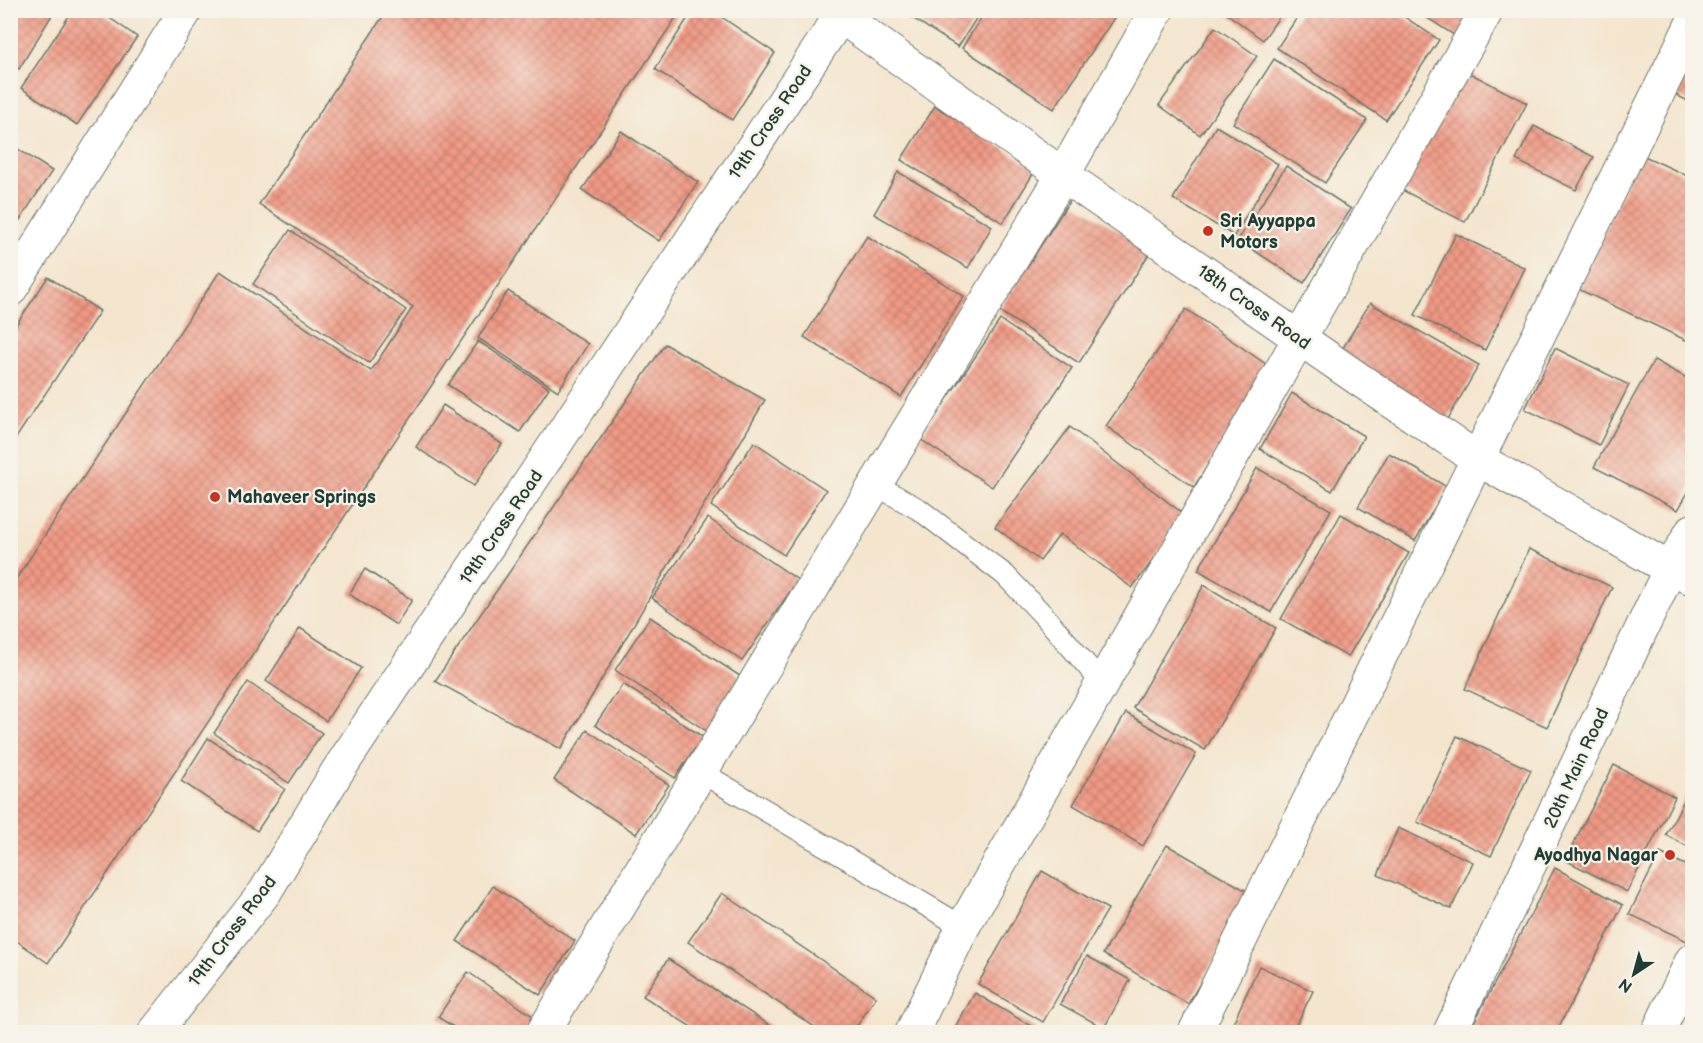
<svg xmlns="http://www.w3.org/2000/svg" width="1703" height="1043" viewBox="0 0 1703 1043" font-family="'Balsamiq Sans',sans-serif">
  <defs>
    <pattern id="building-cross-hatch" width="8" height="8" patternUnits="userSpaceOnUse" patternTransform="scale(1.5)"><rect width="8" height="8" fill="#f19a85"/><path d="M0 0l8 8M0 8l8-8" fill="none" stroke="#c37f6e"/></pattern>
  </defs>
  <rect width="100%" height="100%" fill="#f7f3e8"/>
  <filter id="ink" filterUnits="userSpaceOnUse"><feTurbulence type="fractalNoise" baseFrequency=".0167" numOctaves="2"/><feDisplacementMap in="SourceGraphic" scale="12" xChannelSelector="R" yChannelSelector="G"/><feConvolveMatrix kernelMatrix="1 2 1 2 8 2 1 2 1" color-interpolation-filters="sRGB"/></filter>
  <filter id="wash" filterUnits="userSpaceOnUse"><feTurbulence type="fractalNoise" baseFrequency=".008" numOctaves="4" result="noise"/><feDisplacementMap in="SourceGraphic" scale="24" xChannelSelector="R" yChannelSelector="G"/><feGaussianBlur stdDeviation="1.35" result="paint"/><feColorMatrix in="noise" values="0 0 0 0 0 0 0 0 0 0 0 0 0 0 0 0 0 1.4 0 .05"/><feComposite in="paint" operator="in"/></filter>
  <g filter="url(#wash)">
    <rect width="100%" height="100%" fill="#f4e5ce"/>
    <g id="blocks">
      <g fill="url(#building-cross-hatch)">
        <path d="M10 10H55L19 69 10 64Z"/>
        <path d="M73 10H98L137 37 77 125 21 88Z"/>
        <path d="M387 10H681L48 963 10 936V588L220 271 371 371 413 307 259 204Z"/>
        <path d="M693 10H711L775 53 732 120 655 69Z"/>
        <path d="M900 10H974L979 14 958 47Z"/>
        <path d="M986 10H1103L1114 18 1054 109 962 48Z"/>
        <path d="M1222 10H1284L1263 40Z"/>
        <path d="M1302 10H1394L1439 40 1386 120 1277 48Z"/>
        <path d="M1415 10H1477L1460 39Z"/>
        <path d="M1215 27 1257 56 1200 135 1159 105Z"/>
        <path d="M1692 51V103L1672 93Z"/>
        <path d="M1274 59 1367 120 1325 183 1233 123Z"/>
        <path d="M1458 67 1527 103 1465 222 1396 187Z"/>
        <path d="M935 106 1036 169 1003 223 901 160Z"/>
        <path d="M1216 126 1278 164 1234 236 1173 199Z"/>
        <path d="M1534 126 1594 157 1576 190 1516 160Z"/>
        <path d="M621 131 698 182 659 241 582 190Z"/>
        <path d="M10 144 52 171 16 226 10 222Z"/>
        <path d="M1640 154 1692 178V343L1578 289Z"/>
        <path d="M1286 166 1351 209 1304 283 1238 240Z"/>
        <path d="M898 172 992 226 968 268 874 214Z"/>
        <path d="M1070 200 1151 251 1079 363 999 311Z"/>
        <path d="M290 230 406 310 369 363 253 284Z"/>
        <path d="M1456 234 1525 268 1485 350 1415 315Z"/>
        <path d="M867 236 964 296 901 397 804 337Z"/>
        <path d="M48 277 100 311 16 438 10 434V334Z"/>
        <path d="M508 291 588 344 558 391 478 338Z"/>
        <path d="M1370 303 1479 365 1445 424 1335 361Z"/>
        <path d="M1186 309 1270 367 1194 487 1106 426Z"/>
        <path d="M1000 320 1072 368 992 487 920 439Z"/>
        <path d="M478 341 549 388 520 432 448 385Z"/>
        <path d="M665 344 765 400 561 749 435 681Z"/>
        <path d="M1555 348 1629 385 1599 445 1525 409Z"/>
        <path d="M1654 360 1692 381V485L1678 510 1594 467Z"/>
        <path d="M1292 393 1364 436 1332 491 1260 449Z"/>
        <path d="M443 405 502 444 474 486 416 447Z"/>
        <path d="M1070 427 1186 516 1132 588 1060 534 1040 561 995 527Z"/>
        <path d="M754 442 826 490 784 555 711 506Z"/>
        <path d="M1389 453 1447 487 1415 541 1358 507Z"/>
        <path d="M1257 468 1331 510 1271 612 1198 570Z"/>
        <path d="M1341 514 1409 553 1348 657 1281 619Z"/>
        <path d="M708 518 798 580 742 661 652 598Z"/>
        <path d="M1529 549 1612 587 1547 727 1465 689Z"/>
        <path d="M365 569 412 600 396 625 349 594Z"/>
        <path d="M1204 585 1276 628 1205 750 1133 708Z"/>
        <path d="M650 617 746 680 711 734 615 670Z"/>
        <path d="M300 628 361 668 326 721 266 681Z"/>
        <path d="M248 682 322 733 289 783 214 733Z"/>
        <path d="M623 684 703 737 675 778 595 725Z"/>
        <path d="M1126 713 1196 754 1143 846 1073 805Z"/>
        <path d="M587 730 669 785 636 834 554 780Z"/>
        <path d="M1457 736 1531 770 1491 856 1417 822Z"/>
        <path d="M208 738 285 789 257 831 181 781Z"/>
        <path d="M1614 765 1675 797 1627 892 1565 860Z"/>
        <path d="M1692 785V849L1666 835Z"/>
        <path d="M1398 828 1473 862 1451 909 1378 875Z"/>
        <path d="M1167 845 1252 894 1188 1004 1103 954Z"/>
        <path d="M1660 853 1692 868V930L1687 941 1629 914Z"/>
        <path d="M1555 868 1623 905 1556 1032H1469Z"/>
        <path d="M1042 871 1108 909 1043 1022 978 984Z"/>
        <path d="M493 886 575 941 540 995 457 941Z"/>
        <path d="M722 893 876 997 853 1032H822L688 942Z"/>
        <path d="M1087 956 1130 980 1104 1028 1060 1004Z"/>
        <path d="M668 959 780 1032H699L643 996Z"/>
        <path d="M1259 966 1313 991 1293 1032H1229Z"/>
        <path d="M468 972 537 1019 528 1032H461L438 1017Z"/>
        <path d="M975 993 1036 1029 1034 1032H952Z"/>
      </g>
    </g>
  </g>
  <g filter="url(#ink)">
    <use href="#blocks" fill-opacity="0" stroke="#6a786a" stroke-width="1.5"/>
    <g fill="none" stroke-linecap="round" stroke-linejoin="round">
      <defs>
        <g id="lane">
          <path d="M876 485 920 510 1005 575 1046 618 1102 683"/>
          <path d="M704 774 963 927"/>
        </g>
        <g id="street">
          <path d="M832 10 1063 175 1363 382 1478 459 1670 569 1692 578"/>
          <path d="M10 290 186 10"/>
          <path d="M155 1032 265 892 337 772 840 17"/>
          <path d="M543 1032 1063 175 1157 10"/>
          <path d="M912 1032 963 927 1487 10"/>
          <path d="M1195 1032 1692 24"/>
          <path d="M1450 1032 1670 569 1692 531"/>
          <path d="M1658 1032 1692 960"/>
        </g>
      </defs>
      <use href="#lane" stroke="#6a786a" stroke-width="23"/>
      <use href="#street" stroke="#6a786a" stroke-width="35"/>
      <use href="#lane" stroke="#fff" stroke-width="21"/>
      <use href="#street" stroke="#fff" stroke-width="33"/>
    </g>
  </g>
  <g fill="#c8321e" stroke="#f7f3e8" stroke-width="2">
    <circle cx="1208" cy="231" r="6"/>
    <circle cx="215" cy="497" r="6"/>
    <circle cx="1670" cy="855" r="6"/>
  </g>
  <g text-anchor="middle" stroke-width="4.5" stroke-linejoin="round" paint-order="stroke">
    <g font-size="18" fill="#1f3d34" stroke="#f7f3e8">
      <text transform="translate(770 122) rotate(-56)" y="6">19th Cross Road</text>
      <text transform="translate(1254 307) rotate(35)" y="6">18th Cross Road</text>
      <text transform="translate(501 527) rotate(-56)" y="6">19th Cross Road</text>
      <text transform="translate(1576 768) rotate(-65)" y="6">20th Main Road</text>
      <text transform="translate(232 931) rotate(-53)" y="6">19th Cross Road</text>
    </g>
    <g font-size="18" font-weight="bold" fill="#1f3d34" stroke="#f7f3e8" text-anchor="start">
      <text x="1220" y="227">Sri Ayyappa<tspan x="1220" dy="21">Motors</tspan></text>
      <text x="227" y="503">Mahaveer Springs</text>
      <text x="1658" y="861" text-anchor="end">Ayodhya Nagar</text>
    </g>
  </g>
  <rect width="1703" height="1043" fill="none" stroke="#f7f3e8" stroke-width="36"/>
  <g transform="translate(1634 974) rotate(216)" stroke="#f7f3e8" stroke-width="4.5" paint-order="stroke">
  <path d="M0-4.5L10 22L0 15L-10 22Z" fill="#1f3d34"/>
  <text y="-9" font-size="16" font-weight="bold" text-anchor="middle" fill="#1f3d34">N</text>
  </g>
</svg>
